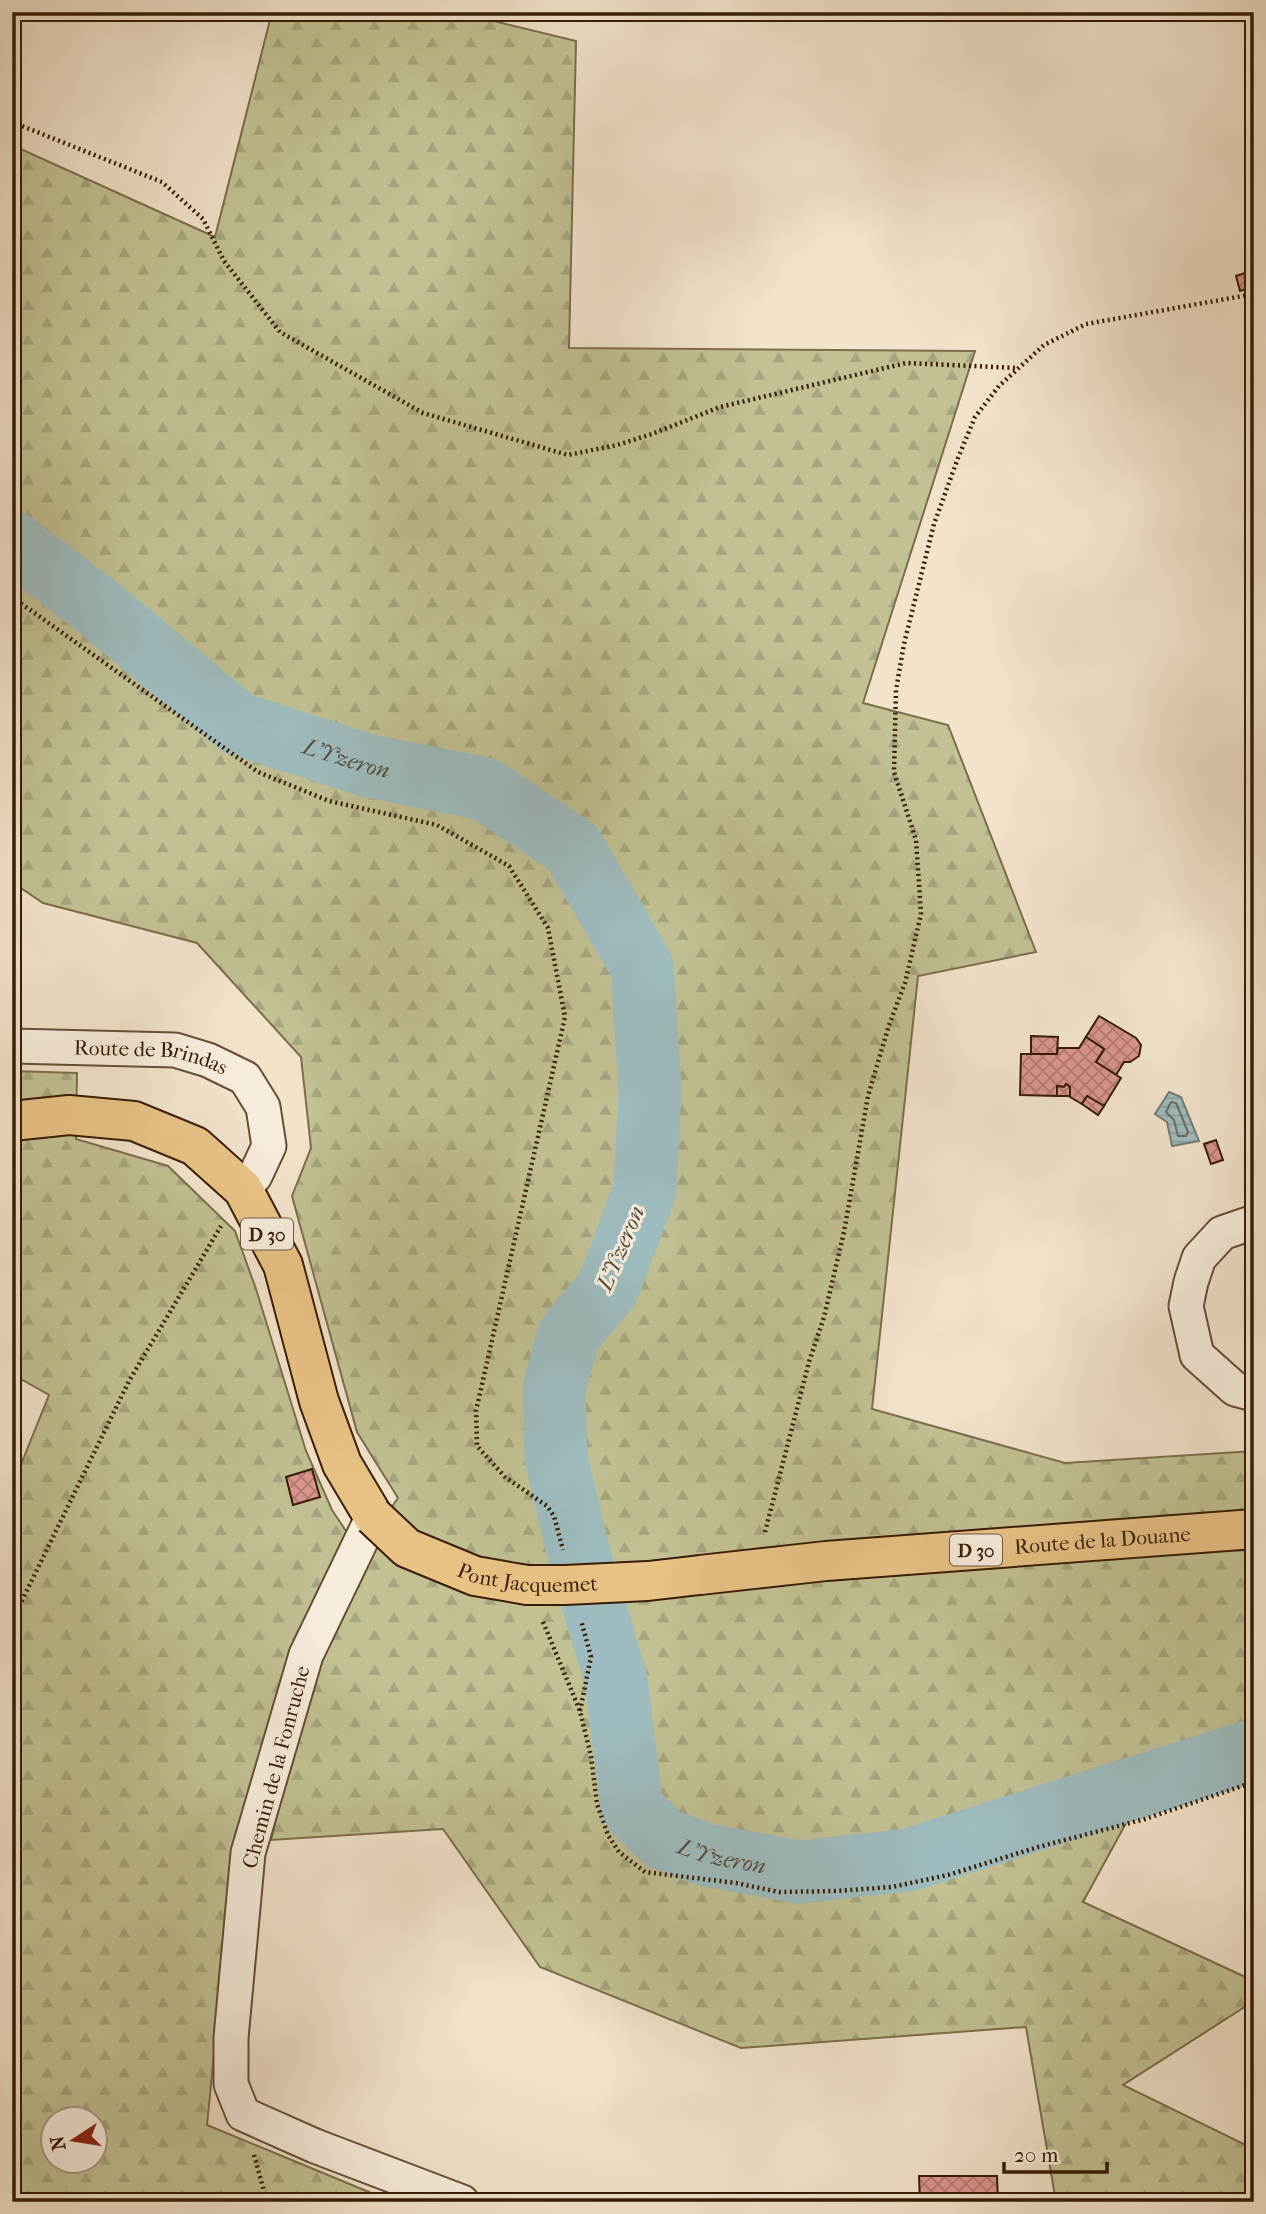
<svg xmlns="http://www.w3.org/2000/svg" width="1266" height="2214" viewBox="0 0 1266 2214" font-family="'IM FELL French Canon',serif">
  <defs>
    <pattern id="forest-firs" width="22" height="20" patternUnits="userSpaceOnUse" patternTransform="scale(1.75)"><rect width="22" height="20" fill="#c1c193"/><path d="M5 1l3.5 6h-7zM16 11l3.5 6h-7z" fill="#a6a57d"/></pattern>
    <pattern id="water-rules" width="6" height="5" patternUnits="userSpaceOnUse" patternTransform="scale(1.75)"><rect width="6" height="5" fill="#9ebcbf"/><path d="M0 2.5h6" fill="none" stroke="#89a1a2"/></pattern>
    <pattern id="building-cross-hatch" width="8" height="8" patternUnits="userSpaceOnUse" patternTransform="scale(1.75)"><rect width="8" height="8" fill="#da958e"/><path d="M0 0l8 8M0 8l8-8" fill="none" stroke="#b27972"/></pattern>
  </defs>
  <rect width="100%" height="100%" fill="#f2e3cb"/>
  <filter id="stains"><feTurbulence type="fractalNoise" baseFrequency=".00286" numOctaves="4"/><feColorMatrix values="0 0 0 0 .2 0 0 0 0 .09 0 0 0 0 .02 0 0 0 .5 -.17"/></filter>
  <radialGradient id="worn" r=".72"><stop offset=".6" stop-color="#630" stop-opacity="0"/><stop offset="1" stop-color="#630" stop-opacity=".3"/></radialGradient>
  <g fill="url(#forest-firs)" stroke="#7c6e4b" stroke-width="2" fill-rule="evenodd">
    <path d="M272 12H457L576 41 569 348 975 351 863 703 948 725 1036 952 918 976 872 1409 1065 1463 1254 1451V1769L1137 1803 1083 1902 1254 1981V2001L1123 2085 1254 2149V2202H1056L1026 2027 741 2048 540 1967 443 1829 271 1840 314 1658 363 1549 398 1498 357 1432 292 1196 311 1148 301 1057 197 943 43 903 12 882V145L215 237Z"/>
    <path d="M12 1071 77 1073 76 1139 168 1166 235 1231 256 1289 306 1451 332 1510 354 1543 235 1840 207 2125 393 2202H12V1487L49 1395 12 1374ZM52 2120H94V2162H52Z"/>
  </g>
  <path fill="url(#water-rules)" stroke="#757c74" stroke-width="2" d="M1169 1092 1181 1097 1199 1141 1172 1146 1167 1122 1155 1114Z"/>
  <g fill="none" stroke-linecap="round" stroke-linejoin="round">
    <path stroke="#6a6c61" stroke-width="2" d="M1171 1102 1176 1103 1188 1132 1186 1136H1178L1174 1120 1166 1112Z"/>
    <path stroke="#9ebcbf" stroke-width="63" id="s1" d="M12 542 100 609 238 724 369 766 485 789 573 848 642 967 650 1089 645 1190 608 1288 568 1336 554 1389 556 1458 579 1555 616 1679 632 1809 663 1839 706 1855 799 1872 908 1860 1254 1750"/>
  </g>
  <g fill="url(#building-cross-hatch)" stroke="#371c03" stroke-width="2">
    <path d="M1248 272 1252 287 1240 291 1236 276Z"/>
    <path d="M1099 1016 1136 1038 1141 1045 1139 1056 1130 1062H1124L1116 1075 1096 1062 1104 1049 1086 1037Z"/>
    <path d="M1031 1036 1058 1037 1057 1054H1031Z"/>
    <path d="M1086 1037 1104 1049 1096 1062 1121 1078 1104 1106 1087 1096 1082 1104 1070 1097V1087L1066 1084 1064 1087 1057 1086V1096L1020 1095 1021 1054H1057L1058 1048H1079Z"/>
    <path d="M1066 1084 1070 1087V1096H1057V1086L1064 1087Z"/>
    <path d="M1087 1096 1104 1106 1098 1115 1082 1104Z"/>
    <path d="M1216 1140 1223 1160 1211 1164 1204 1144Z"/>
    <path d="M312 1469 320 1497 293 1505 286 1477Z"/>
    <path d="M919 2176H997L998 2202H920Z"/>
  </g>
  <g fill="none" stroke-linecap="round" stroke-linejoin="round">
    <defs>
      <g id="street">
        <path id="s2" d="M12 1046 175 1050 208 1060 245 1078 263 1107 269 1146 255 1176 243 1189"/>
        <path d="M1254 1222 1222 1233 1199 1258 1191 1282 1186 1306 1197 1355 1235 1389 1254 1394"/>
        <path d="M373 1516 306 1655 248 1853 231 2038V2084L243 2114 315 2146 462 2202"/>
      </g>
      <g id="primary">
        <path d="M12 1121 69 1115 134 1121 195 1146 243 1189 283 1265 319 1401 342 1464 373 1516"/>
        <path id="s3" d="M700 1575 826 1561 1254 1529"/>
      </g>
    </defs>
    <use href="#street" stroke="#664e35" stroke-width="37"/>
    <use href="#primary" stroke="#371c03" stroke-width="42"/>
    <g stroke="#371c03" stroke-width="4.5" stroke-dasharray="2 3.5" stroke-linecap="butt">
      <path d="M12 122 162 182 203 219 224 261 280 332 423 413 568 455 617 445 652 434 720 407 906 363 1017 368"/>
      <path d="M12 597 258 772 329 801 437 825 509 866 548 928 565 1017 476 1411 477 1446 505 1477 547 1506 554 1516 563 1550"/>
      <path d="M765 1532 809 1362 824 1317 844 1232 868 1096 889 1025 905 983 921 914 916 840 894 772 896 690 904 644 934 524 958 458 975 417 999 386 1044 345 1086 324 1254 294"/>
      <path d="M12 1621 129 1381 221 1226"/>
      <path d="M543 1622 580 1711 591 1756 597 1804 608 1835 619 1852 645 1872 736 1883 779 1892 835 1891 892 1887 948 1875 1038 1847 1145 1819 1254 1782"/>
      <path d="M580 1711 591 1657 581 1620"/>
      <path d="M254 2155 267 2202"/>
    </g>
    <use href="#street" stroke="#f7eddd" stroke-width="33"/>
    <use href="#primary" stroke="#e9c286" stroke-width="38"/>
    <defs>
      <g id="primary-bridge">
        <path id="s4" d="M373 1516 407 1548 475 1576 527 1585H565L648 1581 700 1575"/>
      </g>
    </defs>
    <use href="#primary-bridge" stroke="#371c03" stroke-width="42" stroke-linecap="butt"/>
    <use href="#primary-bridge" stroke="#e9c286" stroke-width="38"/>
  </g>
  <g text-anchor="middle" stroke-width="6" stroke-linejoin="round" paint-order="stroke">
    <g fill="#f7eddd" stroke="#715b44" stroke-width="2">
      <rect x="241" y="1218.5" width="52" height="31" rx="5"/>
      <rect x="950" y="1534.5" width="52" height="31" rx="5"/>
    </g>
    <g font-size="19" font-weight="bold" fill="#371c03">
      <text x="267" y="1241">D 30</text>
      <text x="976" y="1557">D 30</text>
    </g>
    <g font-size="21" fill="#371c03" stroke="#f7eddd">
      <text dy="7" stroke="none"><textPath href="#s2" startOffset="140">Route de Brindas</textPath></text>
      <text dy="7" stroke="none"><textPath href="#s3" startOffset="404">Route de la Douane</textPath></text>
      <text dy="7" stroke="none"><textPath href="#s4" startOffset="173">Pont Jacquemet</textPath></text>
      <text transform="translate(276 1767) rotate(-75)" y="7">Chemin de la Fonruche</text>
    </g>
    <g font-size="23" font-style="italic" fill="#564c3b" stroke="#f7eddd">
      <text dy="8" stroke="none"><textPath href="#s1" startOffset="404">L'Yzeron</textPath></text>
      <text transform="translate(620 1248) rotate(-67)" y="8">L'Yzeron</text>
      <text dy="8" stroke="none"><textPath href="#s1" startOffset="1769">L'Yzeron</textPath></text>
    </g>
  </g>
  <rect width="1266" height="2214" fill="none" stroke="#f2e3cb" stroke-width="42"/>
  <rect x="14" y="14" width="1238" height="2186" fill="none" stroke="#371c03" stroke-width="3.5"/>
  <rect x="21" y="21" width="1224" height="2172" fill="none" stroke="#371c03" stroke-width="2"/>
  <g transform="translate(74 2140) rotate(258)"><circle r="33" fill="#f7eddd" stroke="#aa9986" stroke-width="2"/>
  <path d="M0-5L12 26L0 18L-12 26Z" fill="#8f2418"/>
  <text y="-10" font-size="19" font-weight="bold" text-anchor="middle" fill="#371c03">N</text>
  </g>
  <path d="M1004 2162v10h103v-10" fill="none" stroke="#371c03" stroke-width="3.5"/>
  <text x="1014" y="2162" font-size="21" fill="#371c03" stroke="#f7eddd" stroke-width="5" paint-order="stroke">20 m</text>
  <rect width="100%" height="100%" filter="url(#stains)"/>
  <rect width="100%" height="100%" fill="url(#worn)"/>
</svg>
